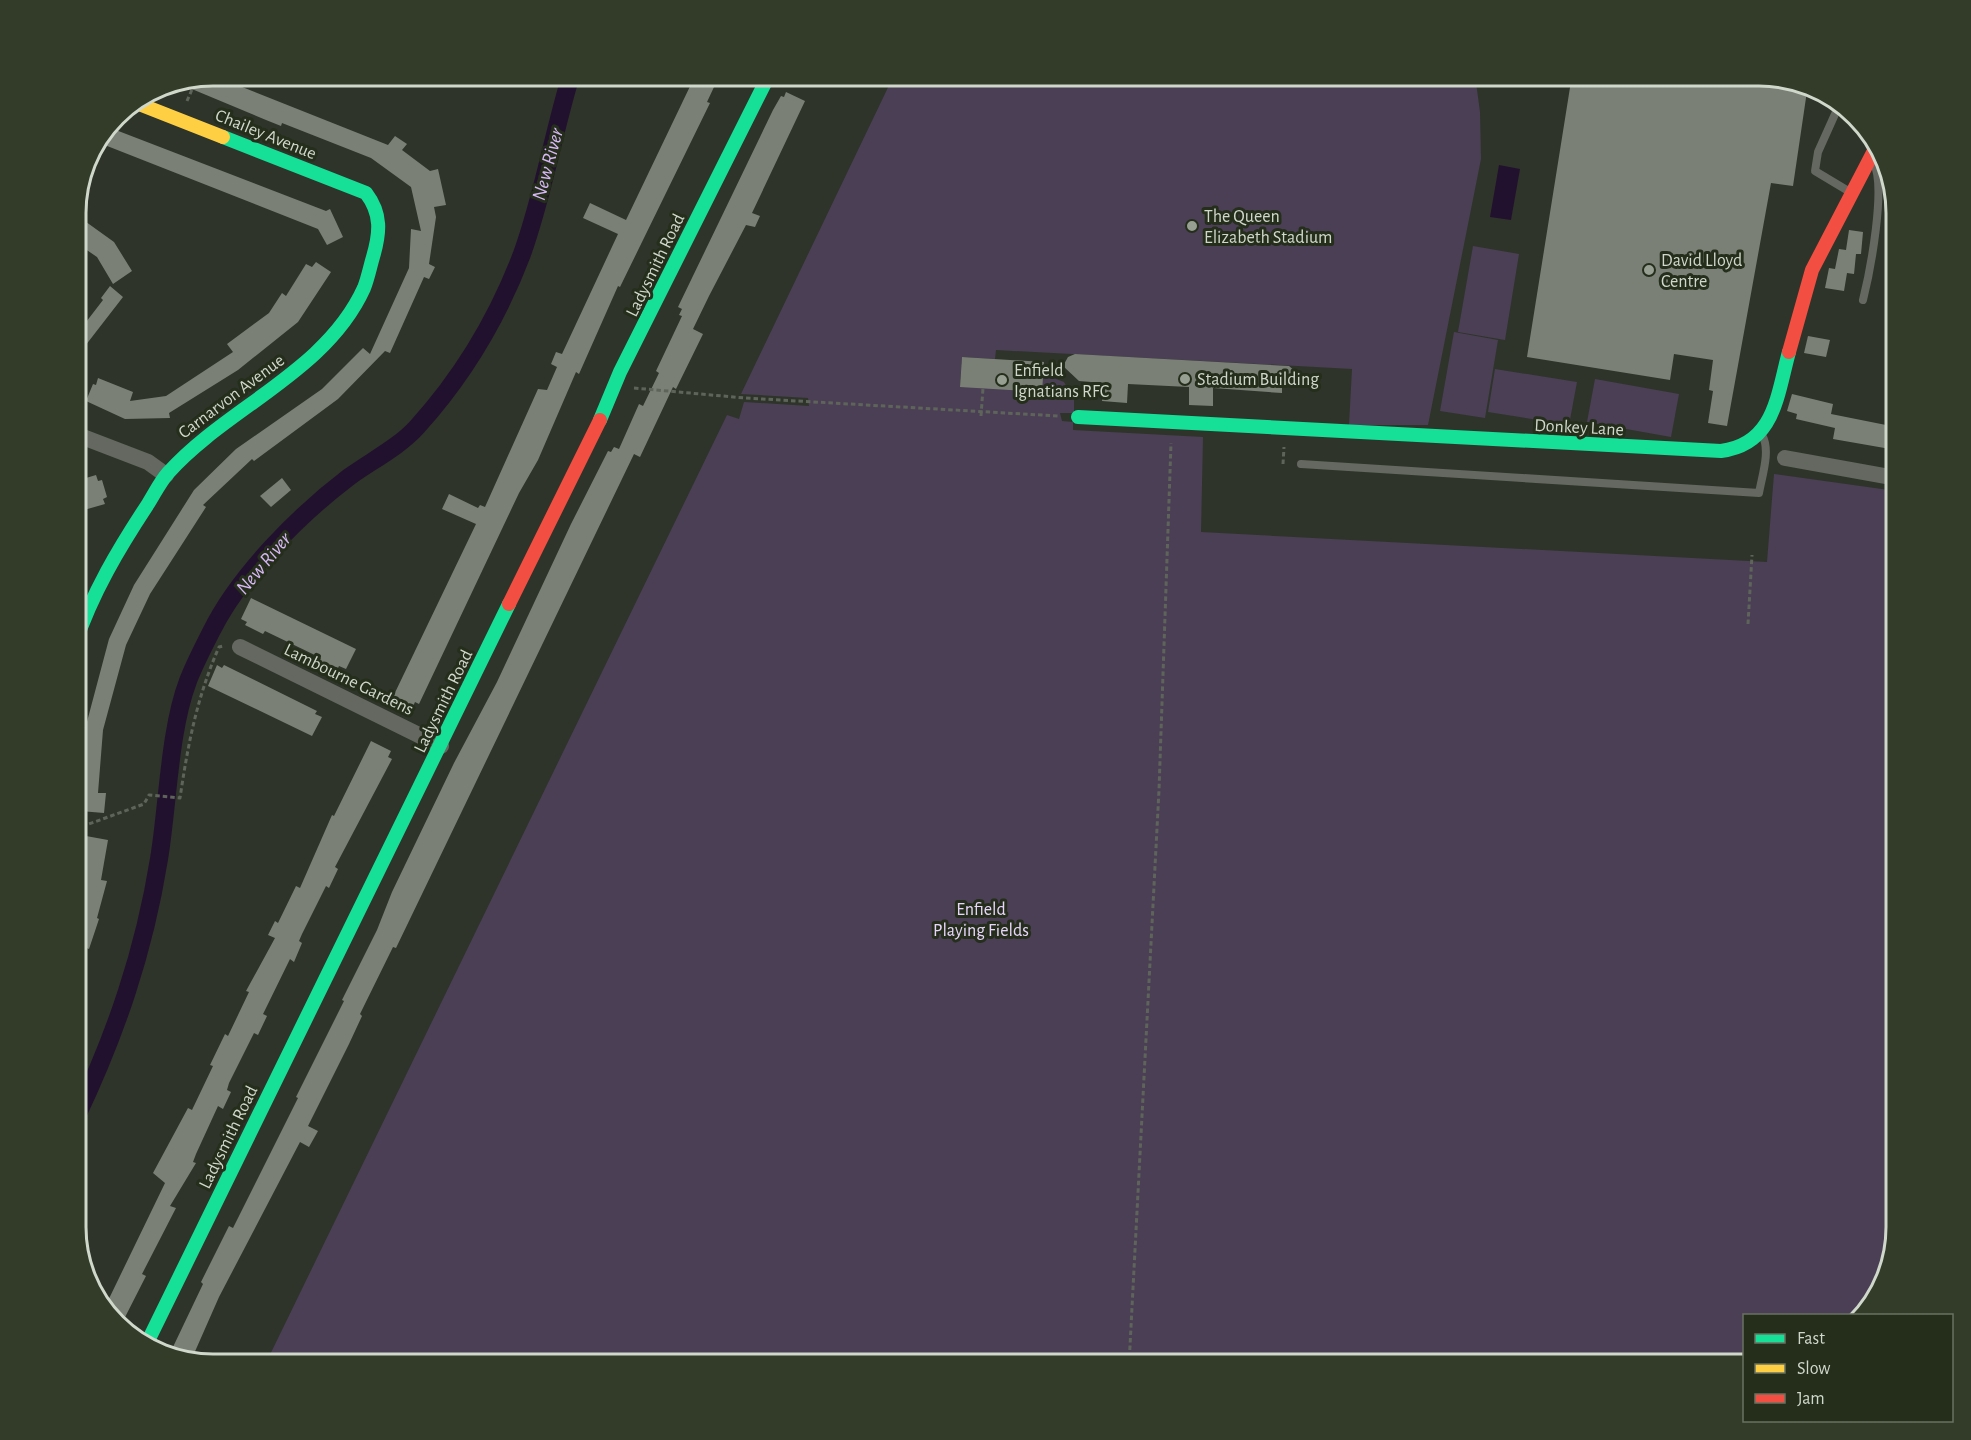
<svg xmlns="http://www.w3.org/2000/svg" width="1971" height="1440" viewBox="0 0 1971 1440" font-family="'Alegreya Sans',sans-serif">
  <rect width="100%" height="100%" fill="#2e3429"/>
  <g fill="#4a3f54">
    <path d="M894 75H1475L1480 112 1481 159 1428 425H1349L1352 369 996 350 995 359 962 357 960 386 1043 374 1064 382 1074 399V413H1060L1062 421 1073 422V430L1203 437 1201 532 1767 562 1774 474 1896 491V1228L1868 1311 1862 1315 1744 1316V1365H265L727 415 739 419 744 402 809 406 808 398 741 394Z"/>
    <path d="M1473 246 1519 254 1505 340 1458 332Z"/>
    <path d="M1454 332 1498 340 1485 418 1440 411Z"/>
    <path d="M1495 369 1577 382 1569 425 1488 412Z"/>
    <path d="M1595 379 1679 394 1671 437 1587 422Z"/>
  </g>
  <path fill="#21112e" d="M1499 165 1520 169 1511 220 1490 217Z"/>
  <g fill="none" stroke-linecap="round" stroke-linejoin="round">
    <path stroke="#21112e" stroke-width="18" d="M75 1120C116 1034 144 952 159 859 168 805 169 731 188 681 194 665 203 648 211 632 239 575 299 515 349 477 371 461 399 447 417 427 464 375 497 320 522 254 543 196 553 134 571 75"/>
  </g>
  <g fill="#7b8077">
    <path d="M212 75 388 145 395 136 407 144 402 150 430 171 438 169 446 205 434 207 436 217 429 264 435 267 429 279 424 277 390 353 385 351 338 399 254 461 252 459 203 505 206 507 150 594 126 645 103 730 98 793H106L104 813 80 811 82 795H79L84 733 109 639 134 585 194 490 236 449 322 389 363 348 370 354 409 268 411 229 421 231 411 187 371 158 282 123 281 126 266 120 175 82Z"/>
    <path d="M1572 75H1759L1807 91 1793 186 1771 183 1727 426 1708 423 1713 391 1709 390 1713 360 1674 354 1670 380 1527 357Z"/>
    <path d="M694 78 714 87 707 102 710 103 620 287 618 286 579 374 576 372 538 460 519 493 419 704 415 702 410 713 390 703 476 524 442 509 449 494 478 508 480 505 485 507 538 389 547 390 557 367 551 364 556 352 562 354 618 234 583 218 590 203 626 220Z"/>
    <path d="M786 92 805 101 752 213 760 216 755 227 746 225 709 296 693 329 703 334 676 389 673 387 640 457 634 454 396 948 393 947 360 1014 362 1016 349 1044 308 1126 318 1131 309 1147 300 1142 219 1297 193 1356 173 1347 203 1284 201 1282 229 1226 233 1228 298 1098 296 1097 344 1001 342 1000 377 930 392 892 454 763 497 682 571 524 608 451 611 452 614 447 619 449 639 404 643 406 659 373 656 371 682 316 679 315 682 309 678 307 773 110 781 96 784 97Z"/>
    <path d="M108 127 326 211 330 209 343 237 327 245 318 229 97 142Z"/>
    <path d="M75 214 114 242 132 271 113 284 97 257 75 242Z"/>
    <path d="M1849 230 1863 232 1861 254H1856L1854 274 1847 273 1844 291 1825 288 1829 268 1835 269 1839 249 1846 250Z"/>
    <path d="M316 262 331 272 298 322 238 370 169 413 170 418 125 419 86 401 93 384 96 385 98 378 133 392 130 401 166 396 233 352 227 344 269 313 282 293 286 296 306 264 312 267Z"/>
    <path d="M110 286 123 297 75 359V331L80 325 83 326 103 300 101 298Z"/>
    <path d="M1808 336 1830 340 1826 357 1804 353Z"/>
    <path d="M1075 354 1289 366 1296 372 1292 382 1282 387V393L1213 388V406L1189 405V387L1128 384 1127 403 1102 401 1104 383 1079 381 1063 366 1068 357Z"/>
    <path d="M962 357 1044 362 1042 392 960 387Z"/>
    <path d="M1792 394 1833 404 1831 414 1896 427V450L1833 439 1835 428 1796 419 1797 414 1787 411Z"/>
    <path d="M96 475 98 481 102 480 107 497 103 499 105 504 84 510 76 481Z"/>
    <path d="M282 478 291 490 271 507 260 496Z"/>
    <path d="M251 598 356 649 346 669 339 666 337 670 319 661 321 658 265 631 263 634 245 625 247 622 241 619Z"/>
    <path d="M217 665 222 668 224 665 317 711 315 714 322 717 312 736 208 686Z"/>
    <path d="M371 741 391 751 388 757 392 759 335 867 338 869 329 888 326 886 302 934 299 941 302 943 294 962 290 959 266 1008 263 1014 267 1016 258 1035 254 1033 229 1083 227 1090 231 1092 223 1109 218 1106 196 1154 193 1162 196 1163 170 1206 176 1208 142 1274 146 1276 120 1327 104 1309 165 1183 153 1173 188 1108 192 1110 213 1066 210 1065 225 1034 228 1036 249 992 246 991 275 938 268 935 275 921 278 923 296 886 300 888 332 815 334 816Z"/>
    <path d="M86 836 108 840 101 880 107 881 97 918 99 919 89 949 75 944V894L82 868V860L77 859 80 843H85Z"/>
  </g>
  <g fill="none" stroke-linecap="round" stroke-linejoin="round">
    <g stroke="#5f645b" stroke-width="3" stroke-dasharray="4.5 3" stroke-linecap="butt">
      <path d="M725 75 742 83"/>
      <path d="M187 101 197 78"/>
      <path d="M634 388 745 398 1058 416"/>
      <path d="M981 416 983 388"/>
      <path d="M1283 464 1284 447"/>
      <path d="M1748 624 1752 555"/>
      <path d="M75 829 144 804 149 795 180 798C188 744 197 697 219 647L223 646"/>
      <path d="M1129 1365 1159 790 1171 443"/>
    </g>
    <g stroke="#646860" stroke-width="8">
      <path d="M1840 103 1818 152 1815 171 1850 192"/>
      <path d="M1863 300C1870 272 1887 184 1873 162"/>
      <path d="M1301 464 1759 493C1762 476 1771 450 1762 435"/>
    </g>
    <g stroke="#646860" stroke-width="16">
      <path d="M75 434 148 462 166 475"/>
      <path d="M1785 458 1896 478"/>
      <path d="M240 647 441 746"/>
    </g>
    <g stroke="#16e098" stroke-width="14">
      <path d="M1078 417 1721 451C1775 444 1777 395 1789 352"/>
      <path d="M600 420 620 372 769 75"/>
      <path d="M75 644C92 593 119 548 148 504 155 493 160 482 168 473 227 407 326 372 364 288 368 278 370 267 373 257 380 233 382 214 366 193L223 137"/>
      <path d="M147 1343 509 604"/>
    </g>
    <path stroke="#ffcf43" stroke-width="14" d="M134 102 223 137"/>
    <g stroke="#f24e42" stroke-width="14">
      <path d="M1789 352 1812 270 1877 145"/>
      <path d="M509 604 600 420"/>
    </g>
  </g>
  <g fill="#979e92" stroke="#242e1b" stroke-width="2">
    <circle cx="1192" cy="226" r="6"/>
    <circle cx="1649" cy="270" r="6"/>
    <circle cx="1185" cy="379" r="6"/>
    <circle cx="1002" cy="380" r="6"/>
  </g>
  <g text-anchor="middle" stroke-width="6" stroke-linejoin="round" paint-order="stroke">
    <g font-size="18" fill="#d0d7cb" stroke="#242e1b">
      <text transform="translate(266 134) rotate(22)" y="6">Chailey Avenue</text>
      <text transform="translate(655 265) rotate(-64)" y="6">Ladysmith Road</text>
      <text transform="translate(231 396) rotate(-37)" y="6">Carnarvon Avenue</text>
      <text transform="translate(1579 427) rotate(3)" y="6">Donkey Lane</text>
      <text transform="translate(349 679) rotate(26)" y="6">Lambourne Gardens</text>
      <text transform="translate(443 701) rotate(-64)" y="6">Ladysmith Road</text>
      <text transform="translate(228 1137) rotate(-64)" y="6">Ladysmith Road</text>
    </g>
    <g font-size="18" fill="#d0d7cb" stroke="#242e1b" text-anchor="start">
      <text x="1204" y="222">The Queen<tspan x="1204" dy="21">Elizabeth Stadium</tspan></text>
      <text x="1661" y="266">David Lloyd<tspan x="1661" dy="21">Centre</tspan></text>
      <text x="1014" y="376">Enfield<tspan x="1014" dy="21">Ignatians RFC</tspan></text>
      <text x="1197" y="385">Stadium Building</text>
    </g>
    <g font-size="18" fill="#e9d6fd" stroke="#242e1b">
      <text x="981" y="915">Enfield<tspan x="981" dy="21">Playing Fields</tspan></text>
    </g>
    <g font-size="20" font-style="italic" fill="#d8b7f7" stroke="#242e1b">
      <text transform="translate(547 164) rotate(-75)" y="7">New River</text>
      <text transform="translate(263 563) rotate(-50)" y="7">New River</text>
    </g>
  </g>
  <path d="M0 0H1971V1440H0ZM213 86H1759A127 127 0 0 1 1886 213V1227A127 127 0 0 1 1759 1354H213A127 127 0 0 1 86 1227V213A127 127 0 0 1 213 86Z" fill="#323c29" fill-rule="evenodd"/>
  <path fill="none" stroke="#d0d7cb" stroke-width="3" d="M213 86H1759A127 127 0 0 1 1886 213V1227A127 127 0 0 1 1759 1354H213A127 127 0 0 1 86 1227V213A127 127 0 0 1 213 86Z"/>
  <rect x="1743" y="1314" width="210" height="108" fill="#242e1b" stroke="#697261" stroke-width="1.5"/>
  <rect x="1755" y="1334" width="30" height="9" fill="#16e098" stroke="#697261" stroke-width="1.5"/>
  <text x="1797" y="1344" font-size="18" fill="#d0d7cb">Fast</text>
  <rect x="1755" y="1364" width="30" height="9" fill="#ffcf43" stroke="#697261" stroke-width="1.5"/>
  <text x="1797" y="1374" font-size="18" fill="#d0d7cb">Slow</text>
  <rect x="1755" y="1394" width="30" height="9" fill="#f24e42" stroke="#697261" stroke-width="1.5"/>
  <text x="1797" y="1404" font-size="18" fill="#d0d7cb">Jam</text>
</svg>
